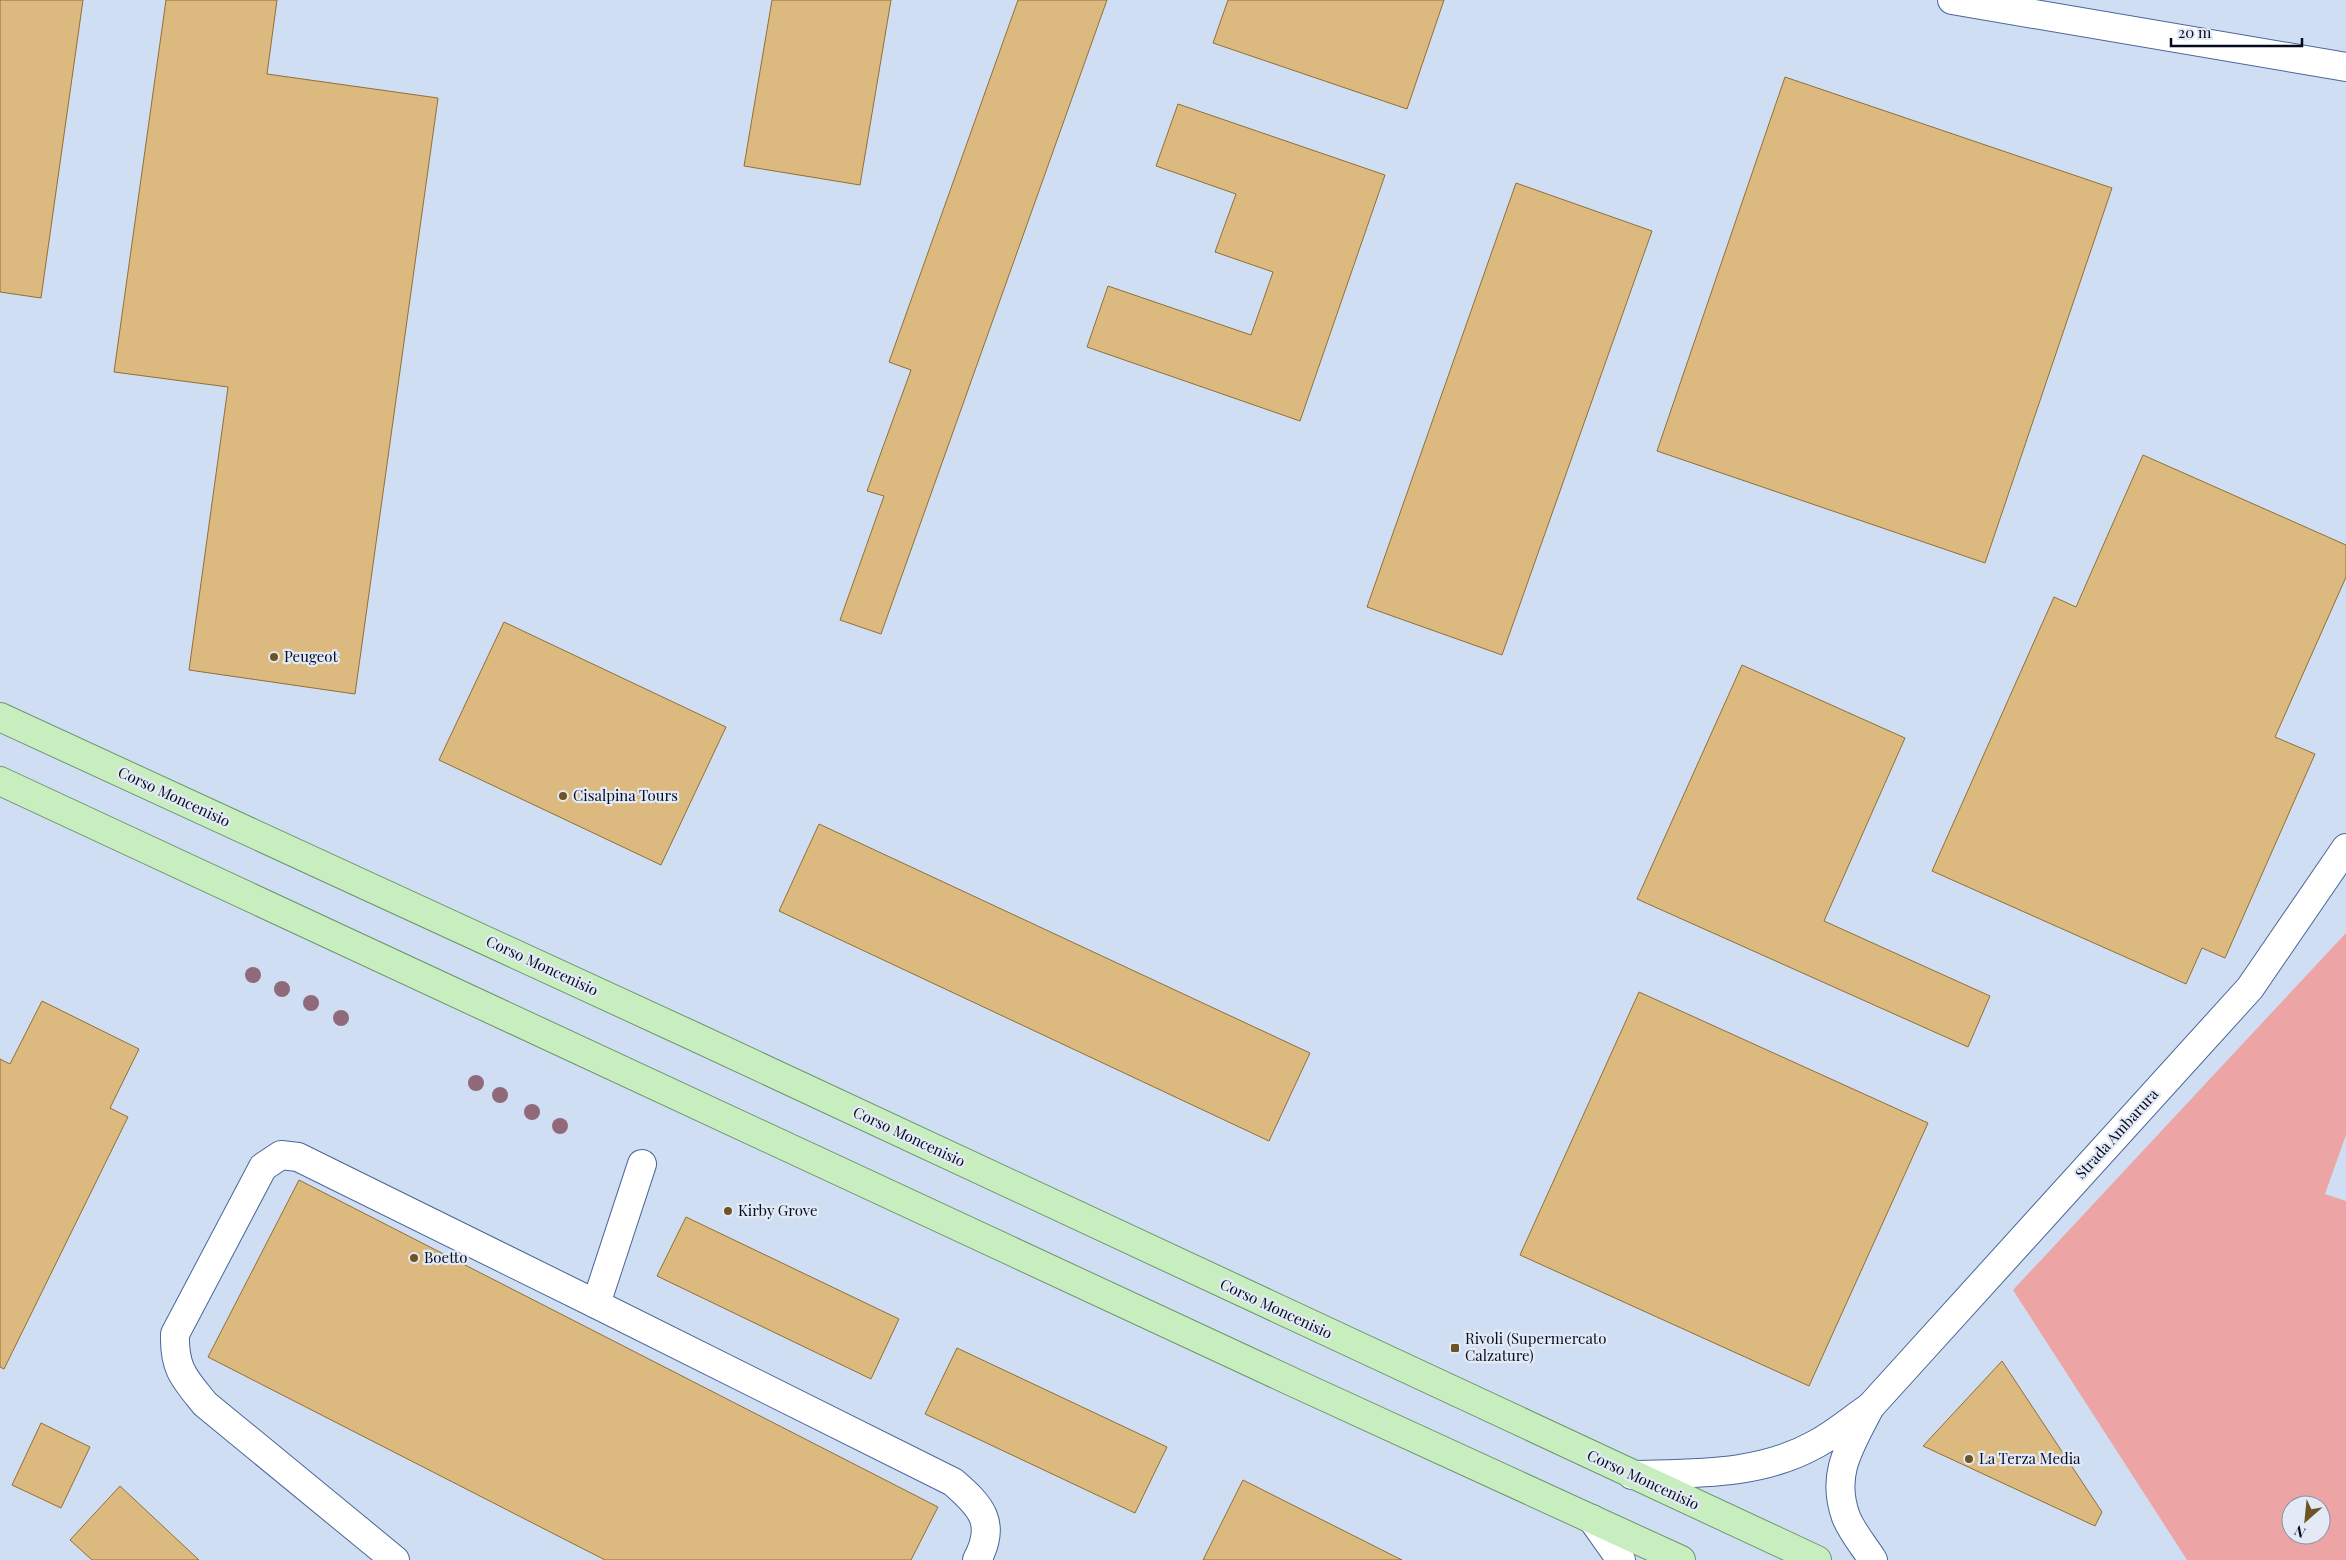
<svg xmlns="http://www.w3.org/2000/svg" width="2346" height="1560" viewBox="0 0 2346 1560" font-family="'Playfair Display',serif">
  <rect width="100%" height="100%" fill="#d0def4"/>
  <path fill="#eca5a4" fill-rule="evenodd" d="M2346 933V1135L2325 1194 2346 1201V1560H2187L2013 1290ZM2291 1505H2321V1535H2291Z"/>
  <g fill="#dcb97e" stroke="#907035">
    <path d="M0 0H83L41 298 0 292Z"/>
    <path d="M166 0H277L267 74 438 98 355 694 189 670 228 387 114 372Z"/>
    <path d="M772 0H891L860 185 744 166Z"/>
    <path d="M1018 0H1107L881 634 840 620 884 496 867 491 911 370 889 362Z"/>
    <path d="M1228 0H1444L1407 109 1213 43Z"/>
    <path d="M1785 77 2112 188 1985 563 1657 451Z"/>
    <path d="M1178 104 1385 175 1300 421 1087 347 1108 286 1251 335 1273 272 1215 252 1236 194 1156 166Z"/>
    <path d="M1516 183 1652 231 1502 655 1367 607Z"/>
    <path d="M2143 455 2346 545V577L2275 737 2315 754 2225 958 2202 948 2186 984 1932 871 2054 597 2076 607Z"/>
    <path d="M504 622 726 727 661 865 439 760Z"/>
    <path d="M1742 665 1905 738 1824 921 1990 996 1968 1047 1637 899Z"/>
    <path d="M819 824 1310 1053 1269 1141 779 911Z"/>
    <path d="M1639 992 1928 1123 1809 1386 1520 1255Z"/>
    <path d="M42 1001 139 1049 110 1108 128 1117 4 1369 0 1367V1059L10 1064Z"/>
    <path d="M299 1180 938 1507 911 1560H605L208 1357Z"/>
    <path d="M686 1217 899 1319 871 1379 657 1276Z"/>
    <path d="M957 1348 1167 1447 1135 1513 925 1414Z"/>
    <path d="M2002 1361 2102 1512 2095 1526 1923 1446Z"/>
    <path d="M41 1423 90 1447 61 1508 12 1485Z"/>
    <path d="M1243 1480 1388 1553 1402 1560H1203Z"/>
    <path d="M120 1486 199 1560H92L70 1540Z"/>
  </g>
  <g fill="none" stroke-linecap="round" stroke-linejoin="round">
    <defs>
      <g id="minor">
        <path d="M1952 0 2346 67"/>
        <path d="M596 1304 953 1482C981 1506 997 1523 977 1560"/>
        <path d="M1870 1407 2250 988 2346 848"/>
        <path d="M1632 1475C1695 1473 1759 1476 1816 1444 1835 1434 1852 1419 1870 1407 1851 1445 1830 1473 1846 1517 1852 1532 1864 1546 1873 1560"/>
        <path d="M1592 1519 1621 1560"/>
        <path d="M395 1560 205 1404C184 1378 174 1369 175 1334L263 1167 281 1155 298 1157 596 1304 642 1164"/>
      </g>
      <g id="major">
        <path d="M0 717 691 1035 1817 1560"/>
        <path d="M0 781 1297 1384 1681 1560"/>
      </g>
    </defs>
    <use href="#minor" stroke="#496798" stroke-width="30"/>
    <use href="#major" stroke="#6c976c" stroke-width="30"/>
    <use href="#minor" stroke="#fff" stroke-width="28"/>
    <use href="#major" stroke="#c8eec0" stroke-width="28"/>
  </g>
  <g fill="#906a7a">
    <circle cx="253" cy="975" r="8"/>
    <circle cx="282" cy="989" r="8"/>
    <circle cx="311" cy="1003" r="8"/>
    <circle cx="341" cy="1018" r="8"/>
    <circle cx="476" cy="1083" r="8"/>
    <circle cx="500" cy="1095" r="8"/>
    <circle cx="532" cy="1112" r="8"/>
    <circle cx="560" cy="1126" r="8"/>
  </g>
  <g fill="#6d5325" stroke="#e3eaf6" stroke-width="2">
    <circle cx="274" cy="657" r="5"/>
    <circle cx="563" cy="796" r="5"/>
    <circle cx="728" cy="1211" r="5"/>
    <circle cx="414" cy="1258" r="5"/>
    <rect x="1450" y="1343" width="10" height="10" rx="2.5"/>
    <circle cx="1969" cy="1459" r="5"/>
  </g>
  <g text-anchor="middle" stroke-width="4.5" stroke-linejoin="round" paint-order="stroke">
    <g font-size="15" fill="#030b1e" stroke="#e3eaf6" text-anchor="start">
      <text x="284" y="662">Peugeot</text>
      <text x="573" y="801">Cisalpina Tours</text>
      <text x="738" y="1216">Kirby Grove</text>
      <text x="424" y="1263">Boetto</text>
      <text x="1465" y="1344">Rivoli (Supermercato<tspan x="1465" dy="17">Calzature)</tspan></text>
      <text x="1979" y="1464">La Terza Media</text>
    </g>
    <g font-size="15" fill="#030b1e" stroke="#e3eaf6">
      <text transform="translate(174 797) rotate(25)" y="5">Corso Moncenisio</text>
      <text transform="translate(542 966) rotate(25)" y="5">Corso Moncenisio</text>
      <text transform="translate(2117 1134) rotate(-48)" y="5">Strada Ambarura</text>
      <text transform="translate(909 1137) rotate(25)" y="5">Corso Moncenisio</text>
      <text transform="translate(1276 1309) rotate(25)" y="5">Corso Moncenisio</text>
      <text transform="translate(1643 1480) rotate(25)" y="5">Corso Moncenisio</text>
    </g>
  </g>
  <g transform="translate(2306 1520) rotate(207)"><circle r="24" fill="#e3eaf6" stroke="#8991a0"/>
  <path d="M0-4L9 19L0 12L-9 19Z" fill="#6d5325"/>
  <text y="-8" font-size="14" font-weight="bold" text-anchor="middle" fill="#030b1e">N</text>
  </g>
  <path d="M2171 38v8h131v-8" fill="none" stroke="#030b1e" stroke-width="2.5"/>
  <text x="2178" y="38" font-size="15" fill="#030b1e" stroke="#e3eaf6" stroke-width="4" paint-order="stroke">20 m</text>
</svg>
